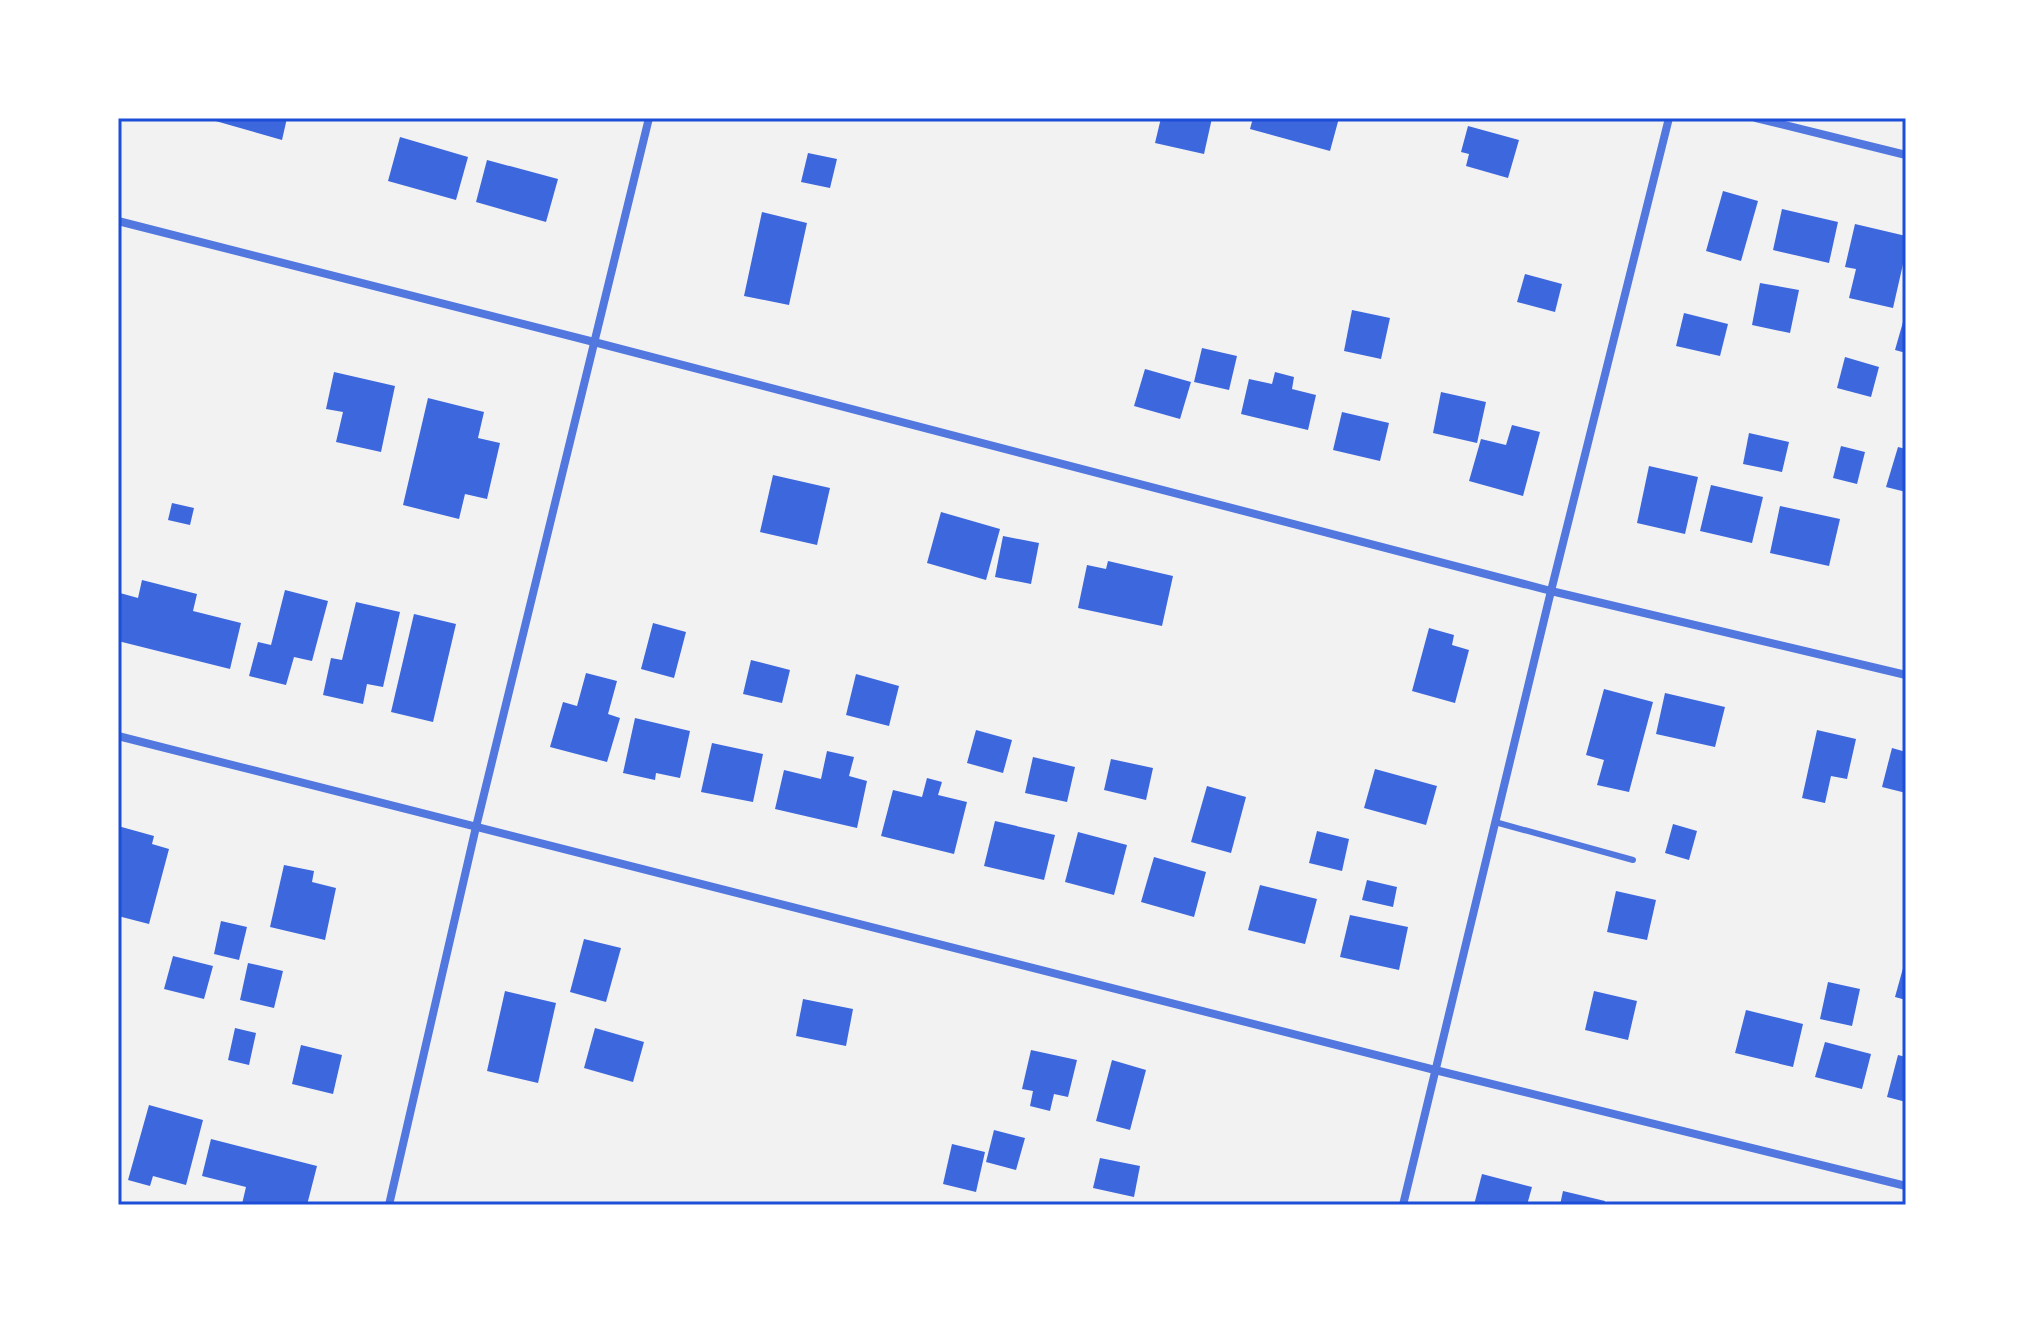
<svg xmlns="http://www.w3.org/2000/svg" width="2024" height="1323" viewBox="0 0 2024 1323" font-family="Bitter,serif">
  <rect width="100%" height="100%" fill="#f2f2f2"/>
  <g fill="#3d67dc">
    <path d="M205 118H287L282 140Z"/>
    <path d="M1161 118H1212L1204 154 1155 143Z"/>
    <path d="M1253 118H1339L1330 151 1250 129Z"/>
    <path d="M1468 126 1519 140 1508 178 1466 166 1469 154 1461 152Z"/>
    <path d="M400 137 468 157 456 200 388 181Z"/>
    <path d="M808 153 837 159 830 188 801 182Z"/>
    <path d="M487 160 558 179 546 222 476 202Z"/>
    <path d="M1723 191 1758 201 1741 261 1706 251Z"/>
    <path d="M1782 209 1838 222 1829 263 1773 250Z"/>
    <path d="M762 212 807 223 789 305 744 296Z"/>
    <path d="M1855 224 1906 236V251L1893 308 1849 298 1856 269 1845 267Z"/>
    <path d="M1525 274 1562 284 1555 312 1517 302Z"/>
    <path d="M1760 283 1799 290 1790 333 1752 325Z"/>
    <path d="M1352 310 1390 318 1381 359 1344 351Z"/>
    <path d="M1684 313 1728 324 1720 356 1676 346Z"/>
    <path d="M1905 315 1906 316V353L1895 350Z"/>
    <path d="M1202 348 1237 356 1229 390 1194 382Z"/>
    <path d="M1845 357 1879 367 1871 397 1837 388Z"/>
    <path d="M1145 369 1191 382 1180 419 1134 406Z"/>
    <path d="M334 372 395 386 381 452 336 442 343 412 326 409Z"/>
    <path d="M1275 372 1294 377 1292 389 1316 395 1308 430 1241 414 1249 379 1272 384Z"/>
    <path d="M1441 392 1486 402 1477 443 1433 433Z"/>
    <path d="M428 398 484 412 478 438 500 443 487 499 465 494 459 519 403 505Z"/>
    <path d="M1342 412 1389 423 1380 461 1333 450Z"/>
    <path d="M1512 425 1540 432 1523 496 1469 481 1481 439 1506 445Z"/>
    <path d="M1749 433 1789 442 1782 472 1743 464Z"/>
    <path d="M1841 446 1865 452 1857 484 1833 478Z"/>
    <path d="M1898 447 1906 449V492L1886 487Z"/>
    <path d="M1649 466 1698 477 1685 534 1637 523Z"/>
    <path d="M773 475 830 488 817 545 760 532Z"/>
    <path d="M1711 485 1763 497 1752 543 1700 531Z"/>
    <path d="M172 503 194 508 190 525 168 520Z"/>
    <path d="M1780 506 1840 519 1829 566 1770 553Z"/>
    <path d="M941 512 1000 529 986 580 927 563Z"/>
    <path d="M1003 536 1039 543 1031 584 995 577Z"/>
    <path d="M1108 561 1173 576 1162 626 1078 608 1087 565 1106 569Z"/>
    <path d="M142 580 197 594 193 611 241 623 230 669 118 641 120 593 138 598Z"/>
    <path d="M285 590 328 601 312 661 294 657 286 685 249 676 258 642 271 645Z"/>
    <path d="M356 602 400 612 383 687 367 684 363 704 323 695 331 658 342 660Z"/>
    <path d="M414 614 456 624 433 722 391 712Z"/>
    <path d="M653 623 686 632 674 678 641 669Z"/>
    <path d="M1429 628 1454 635 1452 645 1469 650 1455 703 1412 691Z"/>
    <path d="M751 660 790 670 782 703 743 694Z"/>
    <path d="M586 673 617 681 608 714 620 718 607 762 550 747 563 702 577 706Z"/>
    <path d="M856 674 899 686 889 726 846 715Z"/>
    <path d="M1604 689 1653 702 1629 792 1597 785 1604 760 1586 755Z"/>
    <path d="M1665 693 1725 707 1715 747 1656 734Z"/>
    <path d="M635 718 690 731 680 778 656 773 655 780 623 773Z"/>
    <path d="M976 730 1012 740 1003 773 967 763Z"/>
    <path d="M1817 730 1856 739 1847 779 1831 776 1825 803 1802 798Z"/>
    <path d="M712 743 763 754 753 802 701 792Z"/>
    <path d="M1892 748 1906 752V793L1882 787Z"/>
    <path d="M827 751 854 757 849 776 867 781 857 828 775 809 784 770 821 779Z"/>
    <path d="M1033 757 1075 767 1067 802 1025 793Z"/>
    <path d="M1111 759 1153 768 1146 800 1104 790Z"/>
    <path d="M1375 769 1437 786 1426 825 1364 808Z"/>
    <path d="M927 778 942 782 938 795 967 802 954 854 881 836 893 790 922 797Z"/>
    <path d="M1207 786 1246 797 1231 853 1191 842Z"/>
    <path d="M995 821 1055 835 1044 880 984 866Z"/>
    <path d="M1673 824 1697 831 1689 860 1665 853Z"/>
    <path d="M118 826 154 836 152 844 169 849 149 924 118 916Z"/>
    <path d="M1317 831 1349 839 1342 871 1309 863Z"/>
    <path d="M1078 832 1127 845 1114 895 1065 882Z"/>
    <path d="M1154 857 1206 872 1194 917 1141 902Z"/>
    <path d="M284 865 314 871 312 882 336 888 325 940 270 927Z"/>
    <path d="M1367 880 1397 887 1393 907 1362 900Z"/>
    <path d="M1260 885 1317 899 1305 944 1248 930Z"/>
    <path d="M1616 891 1656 900 1647 940 1607 932Z"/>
    <path d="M1350 915 1408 927 1399 970 1340 957Z"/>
    <path d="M221 921 247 927 239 960 214 954Z"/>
    <path d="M584 939 621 948 606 1002 570 992Z"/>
    <path d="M173 956 213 966 204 999 164 989Z"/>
    <path d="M1905 961H1906V1000L1895 997Z"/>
    <path d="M248 963 283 971 274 1008 240 1000Z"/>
    <path d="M1828 982 1860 989 1852 1026 1820 1019Z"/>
    <path d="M505 991 556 1003 538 1083 487 1071Z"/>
    <path d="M1594 991 1637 1001 1628 1040 1585 1030Z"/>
    <path d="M803 999 853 1009 846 1046 796 1036Z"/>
    <path d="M1746 1010 1803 1024 1793 1067 1735 1053Z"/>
    <path d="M235 1028 256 1033 249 1065 228 1060Z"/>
    <path d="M595 1028 644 1042 633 1082 584 1068Z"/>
    <path d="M1825 1042 1871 1054 1862 1089 1815 1077Z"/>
    <path d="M301 1045 342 1055 333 1094 292 1084Z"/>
    <path d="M1031 1050 1077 1060 1068 1097 1054 1094 1050 1111 1030 1106 1033 1091 1022 1089Z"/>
    <path d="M1898 1055 1906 1057V1102L1887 1097Z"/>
    <path d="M1112 1060 1146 1070 1130 1130 1096 1121Z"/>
    <path d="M149 1105 203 1120 186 1185 153 1176 150 1186 128 1180Z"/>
    <path d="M994 1130 1025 1138 1016 1170 986 1162Z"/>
    <path d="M211 1139 317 1166 307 1205 242 1204 246 1187 202 1176Z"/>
    <path d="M952 1144 985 1152 976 1192 943 1184Z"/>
    <path d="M1100 1158 1140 1166 1134 1197 1093 1188Z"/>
    <path d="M1482 1174 1532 1187 1527 1205H1474Z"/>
    <path d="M1563 1191 1605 1201 1604 1205H1560Z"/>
  </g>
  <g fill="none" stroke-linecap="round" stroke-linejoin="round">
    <path stroke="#5277de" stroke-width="6" d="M1495 822 1633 860"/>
    <g stroke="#5277de" stroke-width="8">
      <path d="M1756 118 1906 155"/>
      <path d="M118 221 594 342 1551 591 1906 675"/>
      <path d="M118 736 1435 1070 1906 1186"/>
      <path d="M389 1205 476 827 649 118"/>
      <path d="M1403 1205 1551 591 1669 118"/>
    </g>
  </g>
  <rect width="2024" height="1323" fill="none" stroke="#ffffff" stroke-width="240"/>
  <rect x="120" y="120" width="1784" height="1083" fill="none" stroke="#1d4ed8" stroke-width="3"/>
</svg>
